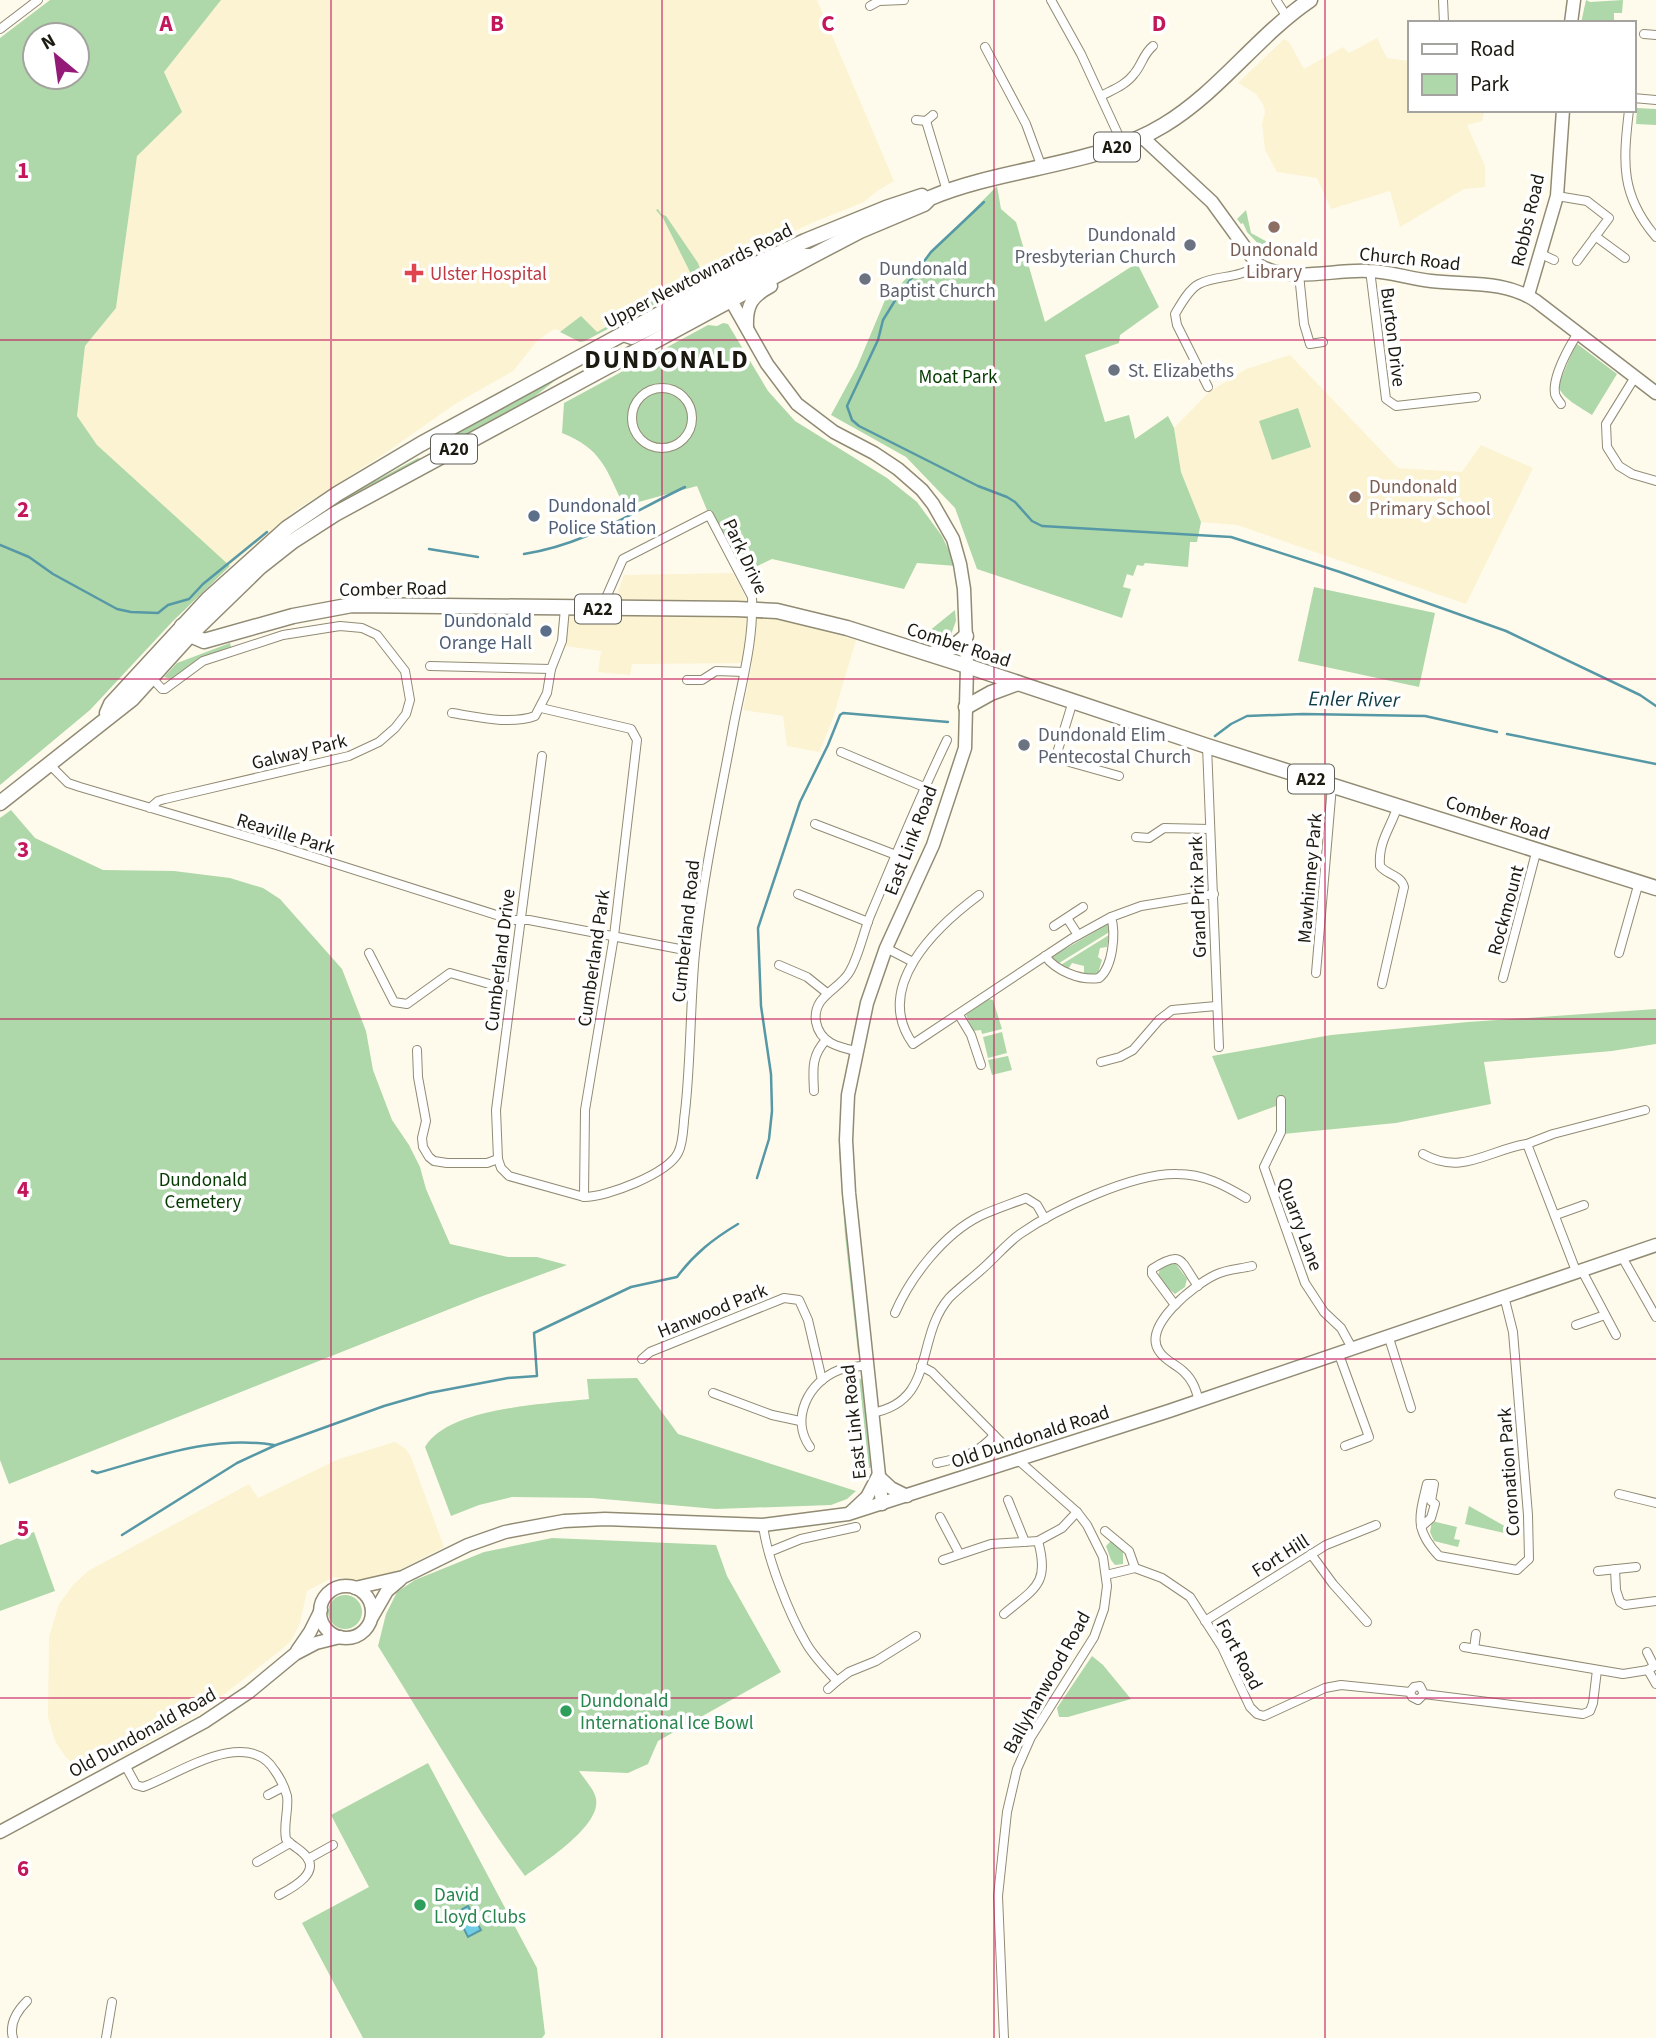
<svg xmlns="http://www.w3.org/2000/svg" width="1656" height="2038" viewBox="0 0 1656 2038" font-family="'Source Sans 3',sans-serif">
  <rect width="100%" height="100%" fill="#fffbec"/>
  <g fill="#fbf3d2">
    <path d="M221 0H817L894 181 877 191 864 202 814 222 685 283 586 338 554 329 537 341 513 371 455 404 387 452 293 512 230 566 97 445 77 416 85 346 116 308 137 155 182 112 164 72Z"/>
    <path d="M1377 38 1387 58 1409 61V110H1485L1482 121 1467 125 1485 166V187L1464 189 1400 227 1390 191 1331 209 1317 178 1277 172 1265 150 1262 124 1265 112 1263 104 1256 94 1238 83 1284 39 1289 42 1304 69 1343 47 1349 53Z"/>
    <path d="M1290 355 1398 468 1462 472 1481 445 1533 468 1466 604 1237 525 1201 522 1181 472 1174 428 1209 392 1246 369Z"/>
    <path d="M733 573 748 602H614L624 575Z"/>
    <path d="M569 612 770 616 856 640 832 721 819 752 787 746 783 716 743 710 752 663 632 664 630 675 598 672 601 651 565 646Z"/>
    <path d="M395 1442 406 1449 411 1457 444 1547 384 1578 367 1583 334 1577 307 1591 300 1623 291 1641 281 1650 200 1713 125 1755 88 1767 73 1764 65 1756 55 1741 48 1717 49 1637 59 1604 73 1585 88 1571 249 1484 258 1498 339 1459Z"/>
  </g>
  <g fill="#aed8a9" fill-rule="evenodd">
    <path d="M50 0H221L164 72 182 112 137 156 116 308 85 346 77 416 97 445 230 566 173 621 90 710 0 785V38ZM77 35V77H35V35Z"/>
    <path d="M1586 0 1590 2 1623 0 1622 13H1614V23H1581Z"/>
    <path d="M1637 108 1656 109V125L1636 124Z"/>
    <path d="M997 186 1001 209 1016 222 1045 322 1137 263 1159 307 1120 335 1119 343 1085 355 1105 422 1129 415 1135 439 1168 416 1174 428 1181 472 1201 522 1197 542H1190L1188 567 1145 563 1143 566 1137 565 1133 576 1127 574 1123 587 1131 589 1122 618 977 569 955 508 906 457 831 415 857 367 885 300Z"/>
    <path d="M658 209 661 214 666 216 698 263C702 273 700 276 693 284L585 341 580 342 560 332 581 316 597 332 663 295 660 290 691 274 663 218 656 210Z"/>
    <path d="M1246 210 1251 233 1271 244 1266 252 1247 232 1243 223 1241 224 1237 219Z"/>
    <path d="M723 323 728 324 768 391 795 421 887 478 917 502 942 536 956 566 917 563 904 589 772 559 741 574 709 515 697 486 624 506C606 469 602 449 562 433L564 403 708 325 717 326Z"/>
    <path d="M1576 343 1617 374 1592 415C1580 407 1563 399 1558 386Z"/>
    <path d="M562 375 524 405 441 449 445 438Z"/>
    <path d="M1298 408 1311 447 1272 460 1259 421Z"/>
    <path d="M418 458 422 459 296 530 350 491 377 480Z"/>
    <path d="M1314 587 1435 613 1419 687 1298 661Z"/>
    <path d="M955 610 956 621 949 640 941 644 918 640Z"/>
    <path d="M230 643 231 647 198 659 172 679 164 677 177 663Z"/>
    <path d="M11 810 35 838 103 870 174 871 230 878 263 888 280 899 342 969 366 1031 373 1070 392 1120 409 1145 420 1167 426 1189 450 1244 508 1257H537L567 1265 480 1297 9 1484 0 1460V818Z"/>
    <path d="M1108 924 1111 931 1056 965 1053 962V956Z"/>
    <path d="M1109 935 1107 947 1100 948 1098 957 1102 960 1098 973 1092 976 1084 973V966L1072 963 1068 969 1059 966Z"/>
    <path d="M988 999 993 1000 1002 1029 982 1034 981 1030 973 1031 966 1015Z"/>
    <path d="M1656 1009V1044L1612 1051 1484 1062 1491 1104 1396 1123 1283 1134 1284 1103 1238 1120 1212 1056 1331 1035 1468 1022Z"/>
    <path d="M1002 1032 1007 1053 988 1058 983 1037Z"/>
    <path d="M1008 1056 1012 1070 992 1075 988 1060Z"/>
    <path d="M841 1149 859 1352 858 1353 845 1235 839 1150Z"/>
    <path d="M1171 1262 1176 1264 1187 1279 1185 1287 1175 1294 1170 1290 1168 1292 1158 1276 1160 1268Z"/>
    <path d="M637 1378 678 1434 856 1491 847 1499 831 1505 716 1509 592 1498 512 1497 479 1505 451 1516 425 1447C448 1407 547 1404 589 1399L587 1379Z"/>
    <path d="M859 1378 862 1380 872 1467 869 1468Z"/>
    <path d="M1469 1506 1517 1533V1536L1465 1524Z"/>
    <path d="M1432 1521 1457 1527 1454 1539 1460 1540 1458 1547 1434 1541 1430 1532Z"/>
    <path d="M34 1532 55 1591 0 1611V1545Z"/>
    <path d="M552 1538 716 1545 727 1576 781 1672 658 1741 648 1764 628 1773 579 1771C584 1779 595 1790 596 1799 601 1826 544 1862 525 1876 471 1803 427 1723 378 1646L386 1614 397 1592 415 1580 484 1552Z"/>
    <path d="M1111 1541 1123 1551V1564L1115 1565 1111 1560 1106 1546Z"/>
    <circle cx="345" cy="1612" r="17"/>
    <path d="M1092 1656 1103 1665 1131 1699 1068 1717H1059L1057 1708Z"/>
    <path d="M428 1763 537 1968 545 2034 542 2038H363L302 1923 369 1887 331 1815Z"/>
  </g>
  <path fill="#6fcee6" stroke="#5698a6" stroke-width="2" d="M468 1906 481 1930 468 1937 456 1913Z"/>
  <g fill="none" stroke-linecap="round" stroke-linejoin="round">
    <g stroke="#5698a6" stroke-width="2.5">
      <path d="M984 202 931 252 896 299 883 320 878 340 847 406 852 420 859 426 978 486 1007 497 1015 502 1032 521 1042 526 1231 537 1340 572 1506 631 1640 695 1656 706"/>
      <path d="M0 545 29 557 53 574 117 609 131 612 158 613 168 605 189 599 203 584 267 532"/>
      <path d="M429 549 478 557"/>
      <path d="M524 554C587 544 630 513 685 487"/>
      <path d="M1507 734 1656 764"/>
      <path d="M1215 736 1231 724 1247 716 1303 714 1425 716 1497 732"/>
      <path d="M757 1178 769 1139 772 1111 771 1074 761 1006 758 928 800 802 828 745 840 715 843 713 948 722"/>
      <path d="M92 1471 97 1473C155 1457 212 1435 274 1445"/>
      <path d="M122 1535 237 1463 276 1445 384 1406 429 1393 508 1378 537 1376 534 1333 631 1287 677 1277C694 1254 713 1239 738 1224"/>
    </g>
    <defs>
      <g id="street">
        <path d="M1051 0 1081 54 1123 145"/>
        <path d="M1276 0 1287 17"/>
        <path d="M1443 0 1444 23"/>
        <path d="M870 6 879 1 904 0"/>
        <path d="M0 29 38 0"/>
        <path d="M1644 34 1656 35"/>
        <path d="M985 47 1026 124 1041 165"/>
        <path d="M1101 96C1112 90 1126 85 1134 74 1142 65 1143 54 1153 46"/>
        <path d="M1633 98 1656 100"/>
        <path d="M1629 110C1623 162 1620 195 1656 237"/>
        <path d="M916 120 926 121 933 115"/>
        <path d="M926 121 947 191"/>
        <path d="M1557 196 1587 201 1609 218 1577 261"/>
        <path d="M1595 236 1625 258"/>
        <path d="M1541 254 1554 260"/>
        <path d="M1370 270 1386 399 1396 406 1476 397"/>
        <path d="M1299 274 1304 324 1310 344 1323 342"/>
        <path d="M1635 377 1606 424 1607 447 1619 466 1632 474 1656 481"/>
        <path d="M1208 387 1177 325 1175 314C1181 304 1189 289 1199 284 1218 274 1241 280 1257 264"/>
        <circle cx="662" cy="418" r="30"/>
        <path d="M1561 404C1559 401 1556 398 1555 394 1552 377 1569 347 1578 333"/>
        <path d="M430 666 551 669"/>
        <path d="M687 680H702L716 671 744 672"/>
        <path d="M1073 701 1057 753 1062 760 1119 776"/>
        <path d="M541 708 631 729 637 740 614 936 585 1110 584 1197 509 1176 501 1168 498 1159 496 1110 542 756"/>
        <path d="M452 713C478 717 510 725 535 716L547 693 551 669 562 641 565 608"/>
        <path d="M1207 746 1219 1047"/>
        <path d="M841 752 924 787"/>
        <path d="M50 765 68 783 80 787 276 845 512 920H529L695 952"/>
        <path d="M150 808 158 801 165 799 349 756 379 742 395 728 406 714 410 700 405 671 377 635 362 628 340 626 283 635 203 661 165 689H162L152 678"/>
        <path d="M815 824 896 855"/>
        <path d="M1136 837 1149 838 1164 828 1210 829"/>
        <path d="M798 894 868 922"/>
        <path d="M979 895C936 927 872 987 913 1044L1071 939 1111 917 1141 906 1214 894"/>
        <path d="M1067 918 1078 935"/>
        <path d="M1054 926 1083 907"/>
        <path d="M886 948 913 962"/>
        <path d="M369 953 394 1002 407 1004 450 973 493 985 511 986"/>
        <path d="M1619 953 1639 882"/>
        <path d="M1045 956C1056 971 1081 981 1099 978 1113 967 1116 933 1111 917"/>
        <path d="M779 965 807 977 827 993"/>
        <path d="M1316 973 1332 786"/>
        <path d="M1503 978 1537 849"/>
        <path d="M1382 984 1404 887C1401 875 1387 875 1380 866 1378 841 1391 828 1398 805"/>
        <path d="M959 1015 971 1035 981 1065"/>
        <path d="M417 1050 418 1077 426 1121 422 1138 423 1147 429 1157 434 1161 447 1163H487L498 1159"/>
        <path d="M856 1051C838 1047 820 1043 816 1022 812 995 840 990 850 971 859 955 863 934 870 916 895 857 919 798 947 740"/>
        <path d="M1101 1062 1120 1057 1133 1050 1159 1020 1172 1010 1216 1006"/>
        <path d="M814 1091C813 1070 811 1056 826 1040"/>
        <path d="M1281 1100V1132L1264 1167 1305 1283 1324 1312 1341 1328 1352 1348"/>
        <path d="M1423 1154C1462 1176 1488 1150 1527 1144"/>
        <path d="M584 1197C607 1197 667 1174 678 1153 684 1142 683 1124 685 1112 691 1059 690 1006 695 953 703 875 720 799 734 723 742 682 754 639 752 597L709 515 623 559 601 609"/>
        <path d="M1556 1215 1584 1205"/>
        <path d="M1622 1257 1656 1317"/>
        <path d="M1581 1269 1616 1335"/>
        <path d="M1576 1271 1527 1144 1553 1134 1645 1110"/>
        <path d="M1175 1305 1152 1274V1269C1183 1249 1180 1261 1198 1286"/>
        <path d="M895 1313C911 1276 944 1234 980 1216 995 1209 1011 1204 1026 1198L1037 1205 1045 1219"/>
        <path d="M1576 1325 1605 1315"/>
        <path d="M1388 1335 1411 1408"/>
        <path d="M1338 1352 1369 1437 1345 1446"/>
        <path d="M642 1359 650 1352 784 1298 799 1300 808 1320 822 1380"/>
        <path d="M921 1366 932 1372 1006 1447"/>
        <path d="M713 1393 772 1415 800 1421"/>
        <path d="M1199 1401C1196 1390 1193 1380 1184 1372 1176 1364 1165 1361 1159 1351 1142 1326 1194 1285 1215 1275 1227 1269 1240 1269 1252 1266"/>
        <path d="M871 1413C937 1402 914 1339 949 1298 959 1288 971 1279 981 1270 994 1259 1006 1244 1020 1234 1056 1209 1133 1173 1177 1174 1204 1174 1224 1185 1246 1198"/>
        <path d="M810 1447C790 1419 808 1382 839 1370 847 1367 858 1367 867 1365"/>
        <path d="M937 1463C961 1458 978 1454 994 1435"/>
        <path d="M1619 1494 1656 1503"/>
        <path d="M1008 1500 1025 1542"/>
        <path d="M940 1517 959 1553"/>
        <path d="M763 1525C767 1558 789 1614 806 1643 814 1657 826 1669 837 1681L849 1672 876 1661 916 1636"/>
        <path d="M1421 1527 1431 1518 1435 1504 1431 1501 1434 1484H1427C1419 1517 1414 1530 1439 1556L1517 1570 1529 1559 1528 1515 1513 1332 1504 1296"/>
        <path d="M1105 1531 1129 1551 1135 1568"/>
        <path d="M769 1552 801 1539 856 1527"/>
        <path d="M1311 1554 1333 1584 1367 1622"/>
        <path d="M943 1560 991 1544 1038 1541 1062 1528 1077 1512"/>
        <path d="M1615 1569 1616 1590 1620 1602 1625 1605 1656 1601"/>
        <path d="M1598 1571 1636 1567"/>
        <path d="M1106 1575 1135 1568 1162 1578 1190 1597 1222 1647 1250 1707 1257 1714 1264 1716 1325 1688 1341 1685 1410 1692"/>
        <path d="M1004 1614C1035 1588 1050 1584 1038 1541"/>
        <path d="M1205 1621 1326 1545 1376 1525"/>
        <path d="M1464 1647 1623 1674 1648 1670 1656 1665"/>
        <path d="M1474 1649 1476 1634"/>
        <path d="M1647 1652 1654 1666"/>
        <path d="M1648 1670 1656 1684"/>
        <path d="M828 1689 837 1681"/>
        <path d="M1424 1694 1420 1686 1414 1687 1410 1692 1412 1697 1418 1700 1424 1694 1583 1714 1590 1711 1593 1703 1597 1670"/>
        <path d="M125 1765 136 1785 143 1787C177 1775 247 1725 275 1771 280 1778 285 1788 287 1796 289 1810 283 1824 286 1839 291 1845 298 1848 304 1854 323 1872 292 1888 279 1895"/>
        <path d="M268 1795 283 1787"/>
        <path d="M308 1859 333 1845"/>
        <path d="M257 1862 290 1843"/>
        <path d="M13 2038C9 2024 17 2011 27 2001"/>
        <path d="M106 2038 112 2002"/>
        <path d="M1004 2038 998 1896 1007 1812 1017 1769 1031 1737 1094 1637 1104 1609 1107 1586 1103 1557 1087 1525 1077 1512 1017 1459"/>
      </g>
      <g id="secondary">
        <path d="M1571 23 1574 0"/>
        <path d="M1142 137 1212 202 1257 264C1289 284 1332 269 1368 271 1389 271 1410 279 1431 281 1467 285 1505 280 1536 301L1656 393"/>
        <path d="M720 281 767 364 797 404 834 432 874 453 898 469 922 490 933 504 953 539 960 564 964 589 967 666 965 748 933 845 886 948 867 1003 848 1095 846 1140 849 1193 882 1504"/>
        <path d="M723 288H732L800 255H814"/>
        <path d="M1528 295 1557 196 1563 110"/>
        <path d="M747 327C746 305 752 296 771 286"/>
        <path d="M623 335 632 338 708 300 718 296H728"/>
        <path d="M851 1512 867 1497 878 1476 891 1488 907 1496"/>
        <circle cx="346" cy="1612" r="26"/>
        <path d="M355 1588 403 1577 468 1545 505 1532 564 1521 605 1519 763 1525 848 1514 1169 1411 1656 1245"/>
        <path d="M372 1617 387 1591 400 1580"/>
        <path d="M297 1651 310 1632 321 1610"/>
        <path d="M0 1832 204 1722 249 1692 295 1654 316 1643 340 1637"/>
      </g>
      <g id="highway">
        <path d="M182 626 190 635 204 641 293 616 352 605 736 609 777 611 847 628 967 666 1207 746 1656 888"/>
        <path d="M931 654 953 647 966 636"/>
        <path d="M966 707 991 693 1018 683"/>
        <path d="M107 713 111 704 208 599 287 528 337 494 421 444 720 281 805 241 886 208 922 196"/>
        <path d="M0 803 132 699 190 635 260 567 293 541 335 514 814 255 860 231 924 204 930 198C1003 167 1098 166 1164 125 1219 92 1257 36 1310 0"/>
      </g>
    </defs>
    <use href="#street" stroke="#918b74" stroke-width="10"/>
    <use href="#secondary" stroke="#918b74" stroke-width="15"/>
    <use href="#highway" stroke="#918b74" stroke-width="17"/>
    <use href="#street" stroke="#fff" stroke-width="8"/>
    <use href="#secondary" stroke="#fff" stroke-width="12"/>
    <use href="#highway" stroke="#fff" stroke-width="14"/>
  </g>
  <path fill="none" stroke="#c2185b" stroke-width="2" stroke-opacity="0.55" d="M331 0V2038M662 0V2038M994 0V2038M1325 0V2038M0 340H1656M0 679H1656M0 1019H1656M0 1359H1656M0 1698H1656"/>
  <g fill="#8d6e63" stroke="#fff" stroke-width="2.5">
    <circle cx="1274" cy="227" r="7"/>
    <circle cx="1355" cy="497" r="7"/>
  </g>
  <g fill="#6b7280" stroke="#fff" stroke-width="2.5">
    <circle cx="1190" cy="245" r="7"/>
    <circle cx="865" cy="279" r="7"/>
    <circle cx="1114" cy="370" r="7"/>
    <circle cx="1024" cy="745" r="7"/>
  </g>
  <path fill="#e0444e" stroke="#fff" stroke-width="2.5" d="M410.5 262.5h7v7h7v7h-7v7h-7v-7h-7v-7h7z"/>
  <g fill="#5c6f8a" stroke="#fff" stroke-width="2.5">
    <circle cx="534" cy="516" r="7"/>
    <circle cx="546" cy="631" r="7"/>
  </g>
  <g fill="#2e9e5b" stroke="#fff" stroke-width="2.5">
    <circle cx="566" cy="1711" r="7"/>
    <circle cx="420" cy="1905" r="7"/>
  </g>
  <g text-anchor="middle" stroke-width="7" stroke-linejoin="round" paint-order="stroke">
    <g fill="#fff" stroke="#5f5e58" stroke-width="2">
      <rect x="1094" y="132.5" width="46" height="29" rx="5"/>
      <rect x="431" y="434.5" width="46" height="29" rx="5"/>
      <rect x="575" y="594.5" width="46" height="29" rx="5"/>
      <rect x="1288" y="764.5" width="46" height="29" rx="5"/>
    </g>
    <g font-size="18" font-weight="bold" fill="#1b1910">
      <text x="1117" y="153">A20</text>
      <text x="454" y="455">A20</text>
      <text x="598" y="615">A22</text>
      <text x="1311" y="785">A22</text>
    </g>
    <g font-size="19" fill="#1b1910" stroke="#fff">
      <text transform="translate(1527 220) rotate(-77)" y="7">Robbs Road</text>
      <text transform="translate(1410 258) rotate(6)" y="7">Church Road</text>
      <text transform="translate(698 275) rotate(-27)" y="7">Upper Newtownards Road</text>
      <text transform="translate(1394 337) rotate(83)" y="7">Burton Drive</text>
      <text transform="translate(746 556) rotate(65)" y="7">Park Drive</text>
      <text transform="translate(393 588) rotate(-1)" y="7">Comber Road</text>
      <text transform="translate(959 644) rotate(18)" y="7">Comber Road</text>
      <text transform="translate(299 751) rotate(-14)" y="7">Galway Park</text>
      <text transform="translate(1498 817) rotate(18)" y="7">Comber Road</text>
      <text transform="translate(286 833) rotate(17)" y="7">Reaville Park</text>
      <text transform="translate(910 840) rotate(-69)" y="7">East Link Road</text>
      <text transform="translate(1309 878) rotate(-85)" y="7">Mawhinney Park</text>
      <text transform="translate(1197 897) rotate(-92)" y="7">Grand Prix Park</text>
      <text transform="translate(1505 910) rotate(-75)" y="7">Rockmount</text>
      <text transform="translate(685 931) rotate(-84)" y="7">Cumberland Road</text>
      <text transform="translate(593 958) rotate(-82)" y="7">Cumberland Park</text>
      <text transform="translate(499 960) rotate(-83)" y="7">Cumberland Drive</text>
      <text transform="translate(1301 1224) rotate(70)" y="7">Quarry Lane</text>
      <text transform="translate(712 1310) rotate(-22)" y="7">Hanwood Park</text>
      <text transform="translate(853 1422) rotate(-96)" y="7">East Link Road</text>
      <text transform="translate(1030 1436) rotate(-18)" y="7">Old Dundonald Road</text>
      <text transform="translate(1508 1472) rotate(-94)" y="7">Coronation Park</text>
      <text transform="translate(1280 1555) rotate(-32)" y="7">Fort Hill</text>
      <text transform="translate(1240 1654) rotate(62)" y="7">Fort Road</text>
      <text transform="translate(1046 1682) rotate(-61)" y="7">Ballyhanwood Road</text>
      <text transform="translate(142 1732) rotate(-29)" y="7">Old Dundonald Road</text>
    </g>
    <g font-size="19" fill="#5b616d" stroke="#fff" text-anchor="start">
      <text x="1176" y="241" text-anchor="end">Dundonald<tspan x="1176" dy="22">Presbyterian Church</tspan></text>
      <text x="879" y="275">Dundonald<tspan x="879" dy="22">Baptist Church</tspan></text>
      <text x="1128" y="377">St. Elizabeths</text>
      <text x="1038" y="741">Dundonald Elim<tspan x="1038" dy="22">Pentecostal Church</tspan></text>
    </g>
    <g font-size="19" fill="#785e54" stroke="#fff">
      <text x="1274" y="256">Dundonald<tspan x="1274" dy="22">Library</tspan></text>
      <text x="1369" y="493" text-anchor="start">Dundonald<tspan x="1369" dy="22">Primary School</tspan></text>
    </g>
    <g font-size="19" fill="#be3a42" stroke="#fff" text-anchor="start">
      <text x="430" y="280">Ulster Hospital</text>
    </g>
    <g font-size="19" fill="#043a00" stroke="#fff">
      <text x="958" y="383">Moat Park</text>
      <text x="203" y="1186">Dundonald<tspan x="203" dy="22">Cemetery</tspan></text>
    </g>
    <g font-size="19" fill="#4e5e75" stroke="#fff" text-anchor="start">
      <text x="548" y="512">Dundonald<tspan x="548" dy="22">Police Station</tspan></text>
      <text x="532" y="627" text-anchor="end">Dundonald<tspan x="532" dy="22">Orange Hall</tspan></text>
    </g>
    <g font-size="19" fill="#27864d" stroke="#fff" text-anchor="start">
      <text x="580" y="1707">Dundonald<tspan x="580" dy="22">International Ice Bowl</tspan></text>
      <text x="434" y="1901">David<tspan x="434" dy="22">Lloyd Clubs</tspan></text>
    </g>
    <g font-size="21" font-style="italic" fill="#0d3b45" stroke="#fff">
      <text transform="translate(1354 699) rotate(1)" y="7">Enler River</text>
    </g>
    <g font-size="26" font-weight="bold" letter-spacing="2" fill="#1b1910" stroke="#fff">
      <text x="667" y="368">DUNDONALD</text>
    </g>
  </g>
  <g font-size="23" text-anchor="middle" font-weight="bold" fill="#c2185b" stroke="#fff" stroke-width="7" stroke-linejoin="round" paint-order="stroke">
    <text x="166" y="31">A</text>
    <text x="497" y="31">B</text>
    <text x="828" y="31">C</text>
    <text x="1159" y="31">D</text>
    <text x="23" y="178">1</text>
    <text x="23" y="517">2</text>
    <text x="23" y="857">3</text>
    <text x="23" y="1197">4</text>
    <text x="23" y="1536">5</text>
    <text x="23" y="1876">6</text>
  </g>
  <rect x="1408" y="21" width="228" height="91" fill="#ffffff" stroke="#a4a39f" stroke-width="2"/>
  <rect x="1422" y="44" width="35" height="10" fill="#ffffff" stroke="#a4a39f" stroke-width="2"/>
  <text x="1470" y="56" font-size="21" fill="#1b1910">Road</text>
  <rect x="1422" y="74" width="35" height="21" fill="#aed8a9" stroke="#a4a39f" stroke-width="2"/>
  <text x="1470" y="91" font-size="21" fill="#1b1910">Park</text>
  <g transform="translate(56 56) rotate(331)"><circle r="33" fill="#ffffff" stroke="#a4a39f" stroke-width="2"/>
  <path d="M0-5L12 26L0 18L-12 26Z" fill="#931b77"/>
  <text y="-10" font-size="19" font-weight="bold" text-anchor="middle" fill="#1b1910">N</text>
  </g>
</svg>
